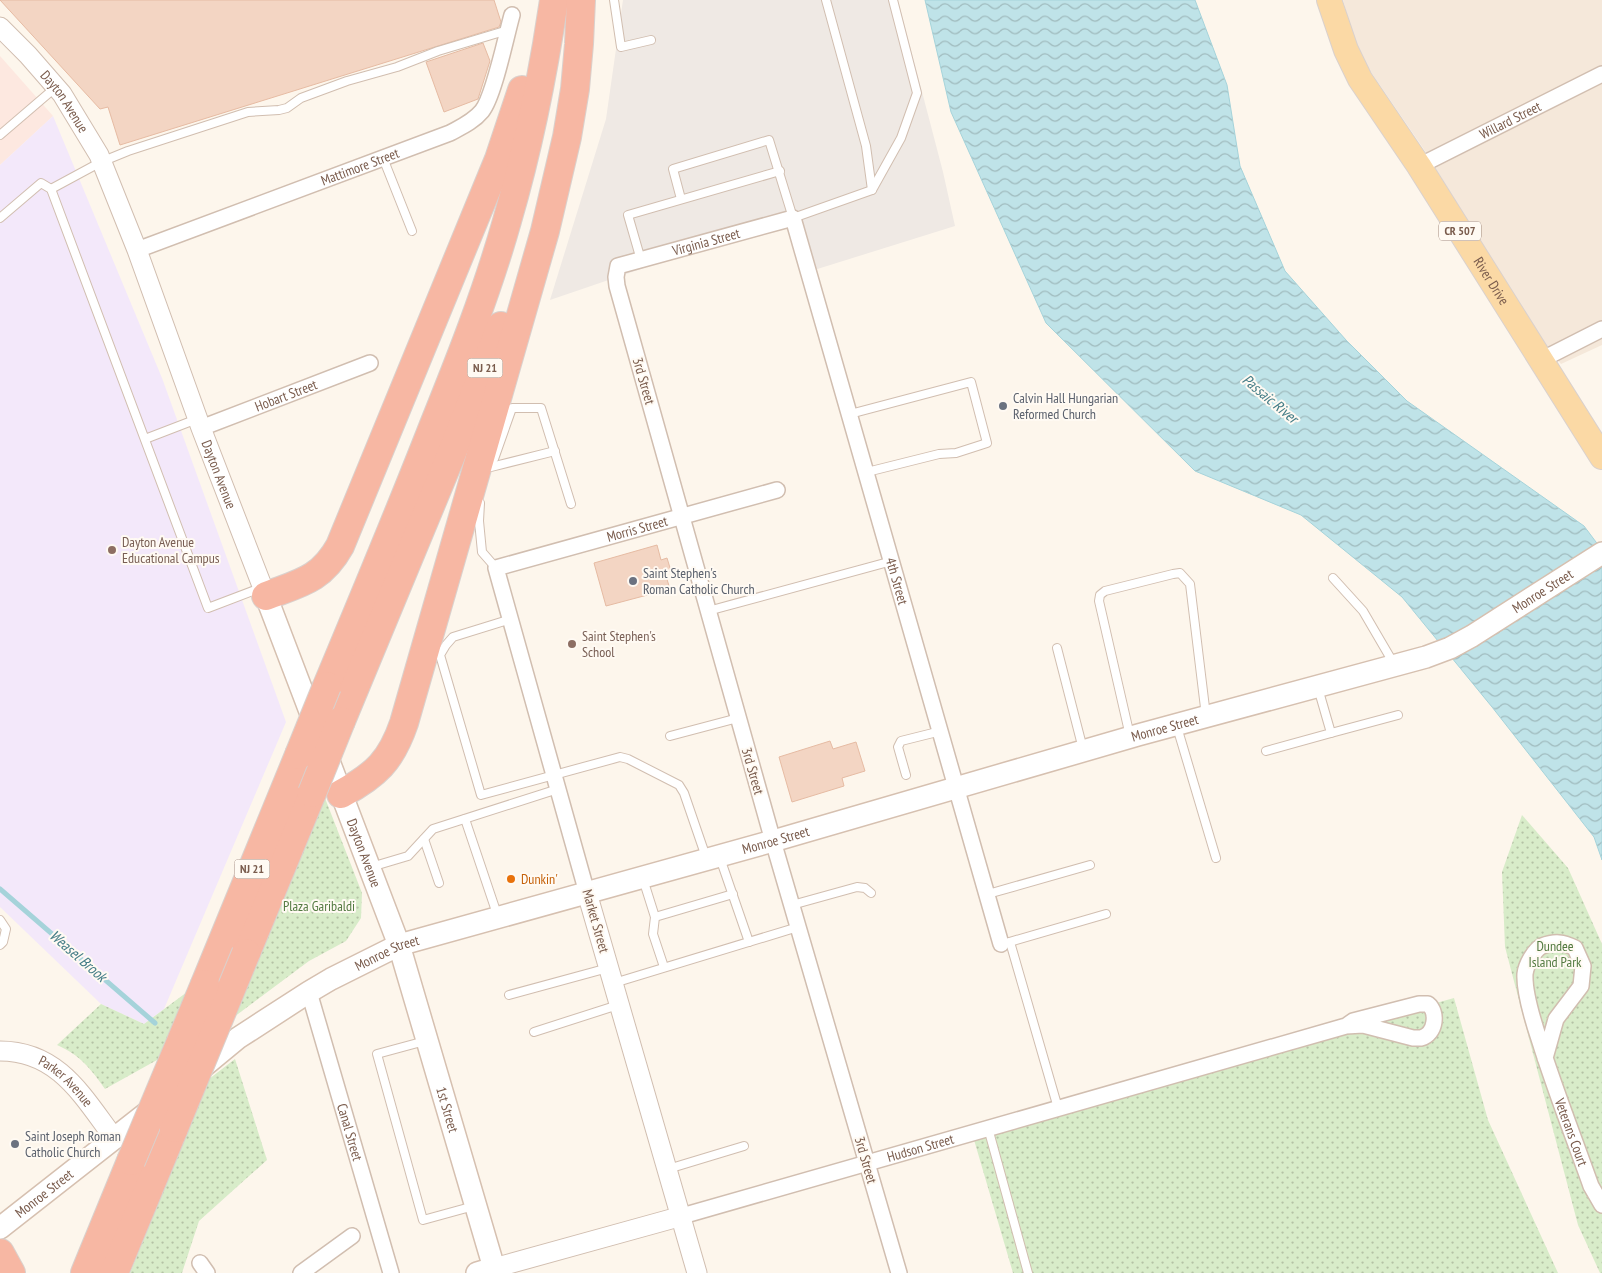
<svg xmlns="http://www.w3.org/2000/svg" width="1602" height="1273" viewBox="0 0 1602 1273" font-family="'PT Sans Narrow',sans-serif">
  <defs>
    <pattern id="grass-dots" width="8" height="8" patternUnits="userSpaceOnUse" patternTransform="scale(1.25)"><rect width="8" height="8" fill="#d8ecc9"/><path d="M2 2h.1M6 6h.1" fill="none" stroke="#b4c2a5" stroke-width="1.8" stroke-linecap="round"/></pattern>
    <pattern id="water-waves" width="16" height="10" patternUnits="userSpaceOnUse" patternTransform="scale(1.25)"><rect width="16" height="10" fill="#bfe3e8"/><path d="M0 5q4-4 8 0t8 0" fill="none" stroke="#a0bbbe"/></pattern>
  </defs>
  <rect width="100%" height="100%" fill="#fdf6ec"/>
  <path fill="#f5e8da" d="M1343 0H1602V345L1561 364 1542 340 1423 148 1358 53Z"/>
  <path fill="#fde8e0" d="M0 56 53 116 0 165Z"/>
  <path fill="#efe9e4" d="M623 0H898L943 172 955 226 811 271 796 216 550 300 606 119Z"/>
  <path fill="#f3e8fa" d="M53 116 162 378 286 722 164 1009 144 1024 101 1004 0 907V165Z"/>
  <g fill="url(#grass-dots)">
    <path d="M323 793 362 893 361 918 346 941 309 961 234 1017 105 1089C91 1069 80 1055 57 1045L101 1004 144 1024 261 937Z"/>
    <path d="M1522 815 1568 868 1602 944V1273H1600L1578 1225 1505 947 1502 872Z"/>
    <path d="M1454 998 1488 1120 1558 1273H1013L972 1133Z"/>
    <path d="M235 1059 267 1160 199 1221 182 1273H130L209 1079Z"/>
  </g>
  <path fill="url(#water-waves)" stroke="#a5d3da" d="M925 0H1195L1227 85 1240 166 1285 271 1346 340 1407 401 1584 526 1602 550V860L1594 837 1492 707 1402 597 1301 515 1195 471 1046 323 951 112Z"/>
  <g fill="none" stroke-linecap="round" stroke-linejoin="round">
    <path stroke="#a5d3da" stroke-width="5" d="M0 889 155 1023"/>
  </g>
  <g fill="#f3d5c3" stroke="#e6bba3">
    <path d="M0 0H494L501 22 499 27 120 145 108 107 100 109Z"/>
    <path d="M483 43 490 61 478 99 444 112 426 62Z"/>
    <path d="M657 545 661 560 667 558 671 571 665 573 670 589 606 606 594 563Z"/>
    <path d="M830 741 833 749 856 742 865 771 842 778 844 786 792 802 779 757Z"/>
  </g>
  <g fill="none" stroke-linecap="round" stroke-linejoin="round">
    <defs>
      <g id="service">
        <path d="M614 0 621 47 651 40"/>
        <path d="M826 0 866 146 872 190"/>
        <path d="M0 135 56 87"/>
        <path d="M383 158 412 231"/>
        <path d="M51 189 101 162 128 151 248 112 279 110 287 108 301 98 347 81 397 67 438 51 508 30"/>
        <path d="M681 199 673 169 769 140 793 218 872 190 901 138 917 93 893 0"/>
        <path d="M0 218 41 183 51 189 208 608 263 587"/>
        <path d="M641 260 628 215 780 171"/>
        <path d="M850 414 971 382 987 443 956 453 939 454 867 472"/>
        <path d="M145 439 197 419"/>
        <path d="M494 459 512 408H541L571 504"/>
        <path d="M491 467 555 451"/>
        <path d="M480 503 479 521 482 552 496 568"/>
        <path d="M1333 578 1363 611 1394 664"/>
        <path d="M708 611 892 561"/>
        <path d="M511 619 453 637 446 645 440 655 481 795 620 757 628 759 679 785 684 793 706 857"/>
        <path d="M1057 648 1083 749"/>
        <path d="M1177 727 1216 858"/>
        <path d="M1331 733 1398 715"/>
        <path d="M670 736 738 718"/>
        <path d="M1130 736 1099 601 1100 595 1105 591 1173 574 1180 573 1190 584 1206 716"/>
        <path d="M1266 751 1331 733 1318 688"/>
        <path d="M906 775 898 747 901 741 941 731"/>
        <path d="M465 819 498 917"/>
        <path d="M424 839 439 883"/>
        <path d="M720 858 749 942"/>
        <path d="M371 867 408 856 433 829 558 789"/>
        <path d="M643 879 655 917 653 934 664 967"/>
        <path d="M988 894 1090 865"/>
        <path d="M792 905 857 887 865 888 871 893"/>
        <path d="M655 917 733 894"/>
        <path d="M0 920 6 929 3 942 0 945"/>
        <path d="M1010 942 1058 1108"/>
        <path d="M1006 943 1106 914"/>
        <path d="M614 983 798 927"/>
        <path d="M509 995 608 968"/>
        <path d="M534 1032 618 1005"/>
        <path d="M425 1041 377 1054 423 1220 474 1206"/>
        <path d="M988 1128 1028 1273"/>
        <path d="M668 1169 744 1146"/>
      </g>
      <g id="minor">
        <path id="s1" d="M1419 166 1602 74"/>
        <path id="s2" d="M137 250 450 133C461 127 473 122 482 111 494 96 506 36 512 15"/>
        <path d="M1541 360 1602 329"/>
        <path id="s3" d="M201 428 370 363"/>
        <path id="s4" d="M587 893 496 568 777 490"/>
        <path id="s5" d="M309 992 391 1273"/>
        <path id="s6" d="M1545 1058 1556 1019 1581 986 1583 966 1575 948C1563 942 1555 941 1542 946 1534 950 1526 965 1525 974 1524 993 1534 1024 1540 1042 1555 1090 1574 1138 1591 1186L1602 1205"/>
        <path id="s7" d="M682 1216 1346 1026 1363 1025 1413 1038C1416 1038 1419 1038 1421 1038 1436 1034 1438 1012 1428 1004H1419L1353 1021 1346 1026"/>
        <path d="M200 1263 207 1273"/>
        <path d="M301 1273 352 1236"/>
        <path id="s8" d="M899 1273 773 841 617 286 616 277 618 266 793 218 1001 944"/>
      </g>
      <g id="tertiary">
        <path id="s9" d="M0 27 28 55 62 94 99 155 137 250 201 428 266 596"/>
        <path d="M587 893 697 1273"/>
        <path id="s10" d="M0 1051C59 1051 83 1097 115 1139"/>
        <path d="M495 1273 494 1268 682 1216"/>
      </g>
      <g id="secondary">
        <path id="s11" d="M266 596 399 945 494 1268 477 1273"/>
        <path id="s12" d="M198 1071 238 1038 309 992 331 979 399 945 773 841 1138 735 1426 657 1450 648 1472 636 1602 553"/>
        <path id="s13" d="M0 1228 153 1108"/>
      </g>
      <g id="primary">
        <path id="s14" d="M1329 0 1346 50 1360 79 1419 166 1602 457"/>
      </g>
      <g id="motorway">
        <path d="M266 596C300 583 321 580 340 546L499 159 522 90"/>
        <path d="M327 686C363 600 399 514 433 427 460 360 487 292 507 221 528 149 543 75 554 0"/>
        <path d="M341 721 450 458 501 326"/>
        <path d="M341 794C376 775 391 761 404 723L545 231 567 137 575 89 579 44 581 0"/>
        <path d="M246 953 312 793"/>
        <path d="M205 984 299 755"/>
        <path d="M0 1253 11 1273"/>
        <path d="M85 1273 131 1161"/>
        <path d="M114 1273 174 1128"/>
      </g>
    </defs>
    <use href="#service" stroke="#d1beb0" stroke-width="10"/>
    <use href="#minor" stroke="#d1beb0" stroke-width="18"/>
    <use href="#tertiary" stroke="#d1beb0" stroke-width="21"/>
    <use href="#secondary" stroke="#d6c0b0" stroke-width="24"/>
    <use href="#primary" stroke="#dad1cd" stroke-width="26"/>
    <use href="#motorway" stroke="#dad1cd" stroke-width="30"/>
    <use href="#service" stroke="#fff" stroke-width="8"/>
    <use href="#minor" stroke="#fff" stroke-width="15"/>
    <use href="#tertiary" stroke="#fff" stroke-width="19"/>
    <use href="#secondary" stroke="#fff" stroke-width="21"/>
    <use href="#primary" stroke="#fbd9a5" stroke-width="24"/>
    <use href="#motorway" stroke="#f7b7a3" stroke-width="28"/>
    <defs>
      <g id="motorway-bridge">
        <path d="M299 755 327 686"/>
        <path d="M312 793 341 721"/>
        <path d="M174 1128 246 953"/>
        <path d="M131 1161 205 984"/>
      </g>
    </defs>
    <use href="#motorway-bridge" stroke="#dad1cd" stroke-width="30" stroke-linecap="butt"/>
    <use href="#motorway-bridge" stroke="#f7b7a3" stroke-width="28"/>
  </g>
  <g fill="#6b7280" stroke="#fffaf3" stroke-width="2">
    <circle cx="1003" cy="406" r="5"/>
    <circle cx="633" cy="581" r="5"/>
    <circle cx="15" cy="1144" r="5"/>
  </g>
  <g fill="#8d6e63" stroke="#fffaf3" stroke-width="2">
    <circle cx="112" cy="550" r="5"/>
    <circle cx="572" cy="644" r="5"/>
  </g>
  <circle fill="#e8710a" stroke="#fffaf3" stroke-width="2" cx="511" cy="879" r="5"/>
  <g text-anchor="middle" stroke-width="4" stroke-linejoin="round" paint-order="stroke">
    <g fill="#fffaf3" stroke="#a28b7f" stroke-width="1">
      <rect x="1439" y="221.5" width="42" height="19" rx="4"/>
      <rect x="467.5" y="358.5" width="35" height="19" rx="4"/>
      <rect x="234.5" y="859.5" width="35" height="19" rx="4"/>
    </g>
    <g font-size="12" font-weight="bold" fill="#7a5c4d">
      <text x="1460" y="235">CR 507</text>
      <text x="485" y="372">NJ 21</text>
      <text x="252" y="873">NJ 21</text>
    </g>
    <g font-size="14" fill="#7a5c4d" stroke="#fffaf3">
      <text dy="5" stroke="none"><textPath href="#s9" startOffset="99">Dayton Avenue</textPath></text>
      <text dy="5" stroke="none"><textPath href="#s1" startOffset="102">Willard Street</textPath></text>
      <text dy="5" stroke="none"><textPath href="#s2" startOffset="238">Mattimore Street</textPath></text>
      <text dy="5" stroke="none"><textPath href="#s8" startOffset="1138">Virginia Street</textPath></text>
      <text dy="5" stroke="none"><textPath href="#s14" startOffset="326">River Drive</textPath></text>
      <text transform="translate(644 381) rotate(74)" y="5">3rd Street</text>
      <text dy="5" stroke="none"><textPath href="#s3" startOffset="91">Hobart Street</textPath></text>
      <text dy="5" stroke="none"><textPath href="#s9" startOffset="504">Dayton Avenue</textPath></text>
      <text dy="5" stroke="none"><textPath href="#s4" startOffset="484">Morris Street</textPath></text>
      <text dy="5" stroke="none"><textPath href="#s8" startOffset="1606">4th Street</textPath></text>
      <text dy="5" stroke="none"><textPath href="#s12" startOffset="1439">Monroe Street</textPath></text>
      <text dy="5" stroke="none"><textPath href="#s12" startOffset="1034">Monroe Street</textPath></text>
      <text transform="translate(753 771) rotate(74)" y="5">3rd Street</text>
      <text dy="5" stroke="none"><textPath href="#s12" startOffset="629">Monroe Street</textPath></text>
      <text dy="5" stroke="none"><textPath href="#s11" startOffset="275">Dayton Avenue</textPath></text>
      <text transform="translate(596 921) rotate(74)" y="5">Market Street</text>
      <text dy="5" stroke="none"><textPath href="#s12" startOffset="224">Monroe Street</textPath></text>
      <text dy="5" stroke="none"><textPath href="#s10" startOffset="75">Parker Avenue</textPath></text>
      <text dy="5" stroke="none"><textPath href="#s11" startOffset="545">1st Street</textPath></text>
      <text dy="5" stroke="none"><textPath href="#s5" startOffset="146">Canal Street</textPath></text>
      <text dy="5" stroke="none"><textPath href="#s6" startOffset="355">Veterans Court</textPath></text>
      <text dy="5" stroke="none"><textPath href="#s7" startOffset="248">Hudson Street</textPath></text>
      <text transform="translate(866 1160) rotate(74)" y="5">3rd Street</text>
      <text dy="5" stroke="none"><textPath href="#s13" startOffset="56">Monroe Street</textPath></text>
    </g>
    <g font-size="14" fill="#5b616d" stroke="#fffaf3" text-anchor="start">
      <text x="1013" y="403">Calvin Hall Hungarian<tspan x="1013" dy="16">Reformed Church</tspan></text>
      <text x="643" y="578">Saint Stephen's<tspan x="643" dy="16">Roman Catholic Church</tspan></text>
      <text x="25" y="1141">Saint Joseph Roman<tspan x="25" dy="16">Catholic Church</tspan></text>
    </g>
    <g font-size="14" fill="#785e54" stroke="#fffaf3" text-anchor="start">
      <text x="122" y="547">Dayton Avenue<tspan x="122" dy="16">Educational Campus</tspan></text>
      <text x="582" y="641">Saint Stephen's<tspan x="582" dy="16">School</tspan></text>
    </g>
    <g font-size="14" fill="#c56008" stroke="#fffaf3" text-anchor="start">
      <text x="521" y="884">Dunkin'</text>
    </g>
    <g font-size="14" fill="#537a41" stroke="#fffaf3">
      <text x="319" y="911">Plaza Garibaldi</text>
      <text x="1555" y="951">Dundee<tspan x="1555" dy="16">Island Park</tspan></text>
    </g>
    <g font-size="15" font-style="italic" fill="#437c86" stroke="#fffaf3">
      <text transform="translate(1270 399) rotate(40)" y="5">Passaic River</text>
      <text transform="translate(78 956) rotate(41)" y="5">Weasel Brook</text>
    </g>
  </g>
</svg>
